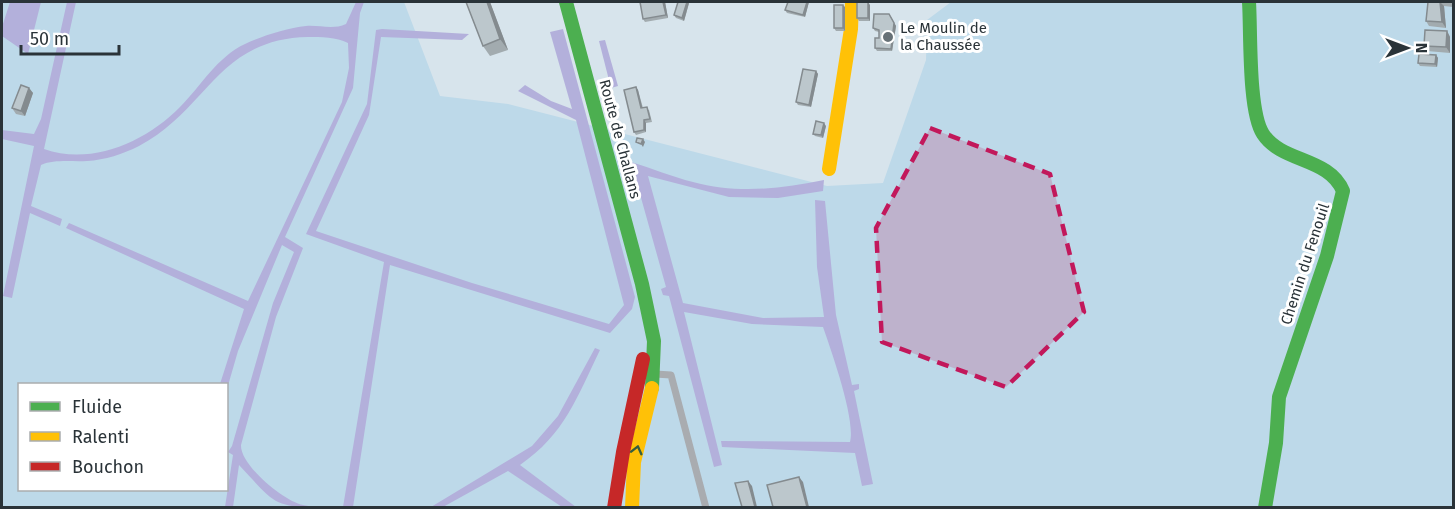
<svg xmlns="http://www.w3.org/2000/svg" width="1455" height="509" viewBox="0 0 1455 509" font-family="'Fira Sans',sans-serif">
  <rect width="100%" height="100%" fill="#d7e4ec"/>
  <path fill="#bdd9e9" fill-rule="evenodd" d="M2 2H404L440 96 508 104 827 186 883 183 926 60 927 20 951 2H1453V507H2ZM20 384H226V490H20Z"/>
  <g fill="#b3b0db">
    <path d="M10 2H41L28 54 2 36V27Z"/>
    <path d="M67 2H76L44 149C91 166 146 142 180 107 201 86 217 57 245 44 262 36 287 28 306 26 320 25 333 30 346 24L356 2H364L360 13 353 88 285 237 303 248 276 317 241 445C240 465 284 501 303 505 310 507 318 505 326 507 272 508 275 503 239 465L233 507H225L233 455 228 452 232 446 273 303 294 252 282 245 238 351 227 389 226 384H220L244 309 66 228 69 223 248 301 342 102 349 68 348 43C336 37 321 37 308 37 217 39 208 110 139 146 123 154 105 160 87 161 72 162 55 159 41 165L31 206 62 219 60 226 30 213 12 298 3 296 34 146 2 139V130L34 134 41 119Z"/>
    <path d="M382 29 469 34 462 40 381 37 369 115 316 231 472 283 609 324 624 305 576 120 518 91 525 85 551 101 572 109 550 32 563 29 635 297 632 309 610 333 390 265 353 507H343L384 262 306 234 367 104 376 30Z"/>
    <path d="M605 40 618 86 611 88 599 41Z"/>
    <path d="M631 162C652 168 672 177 693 182 737 194 780 189 824 180L823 191 778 198 729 197 648 176 683 303 763 318 824 317 817 267 815 200 825 201 836 315 852 385 859 384V389L854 391 873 484 862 486 855 453 722 447 721 441 850 442C856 420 831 350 823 327L752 324 684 312 722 465 714 467 669 296 663 295 661 289 666 287Z"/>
    <path d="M595 348 600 350C577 397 565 434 520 465L576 507H562L508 471 443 507H431L532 446 558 416Z"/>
  </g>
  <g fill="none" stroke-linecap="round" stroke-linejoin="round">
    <path stroke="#a9acb0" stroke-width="7" d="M655 374 671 375 706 508"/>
    <g stroke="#4caf50" stroke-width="14">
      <path d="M566 2 642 284 654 341 652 388"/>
      <path d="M1249 2C1251 31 1248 111 1263 134 1282 163 1329 157 1343 191L1327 256 1279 397 1276 443 1265 508"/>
    </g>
    <g stroke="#ffc107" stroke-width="14">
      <path d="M829 169 851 29 852 2"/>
      <path d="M632 508 634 462 652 388"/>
    </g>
    <path stroke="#c62828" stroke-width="14" d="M614 508 623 452 643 359"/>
  </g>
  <g fill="#a2abaf">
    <path d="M466 2H490L508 50 490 56 483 46Z"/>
    <path d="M643 2H665L668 18 645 22 643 19Z"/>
    <path d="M788 2H809L805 17 787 13 785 10Z"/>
    <path d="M1428 2H1453V7L1444 6 1446 28 1429 26 1426 21Z"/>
    <path d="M689 3 684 21 676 18 674 15Z"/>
    <path d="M870 5V21H859L857 18Z"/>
    <path d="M845 7V31H836L834 28Z"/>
    <path d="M889 14 896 26 892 51H877L875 48 879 38V32L875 31 873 28Z"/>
    <path d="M1447 31 1450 37V53L1427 51 1424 46Z"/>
    <path d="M1436 55 1438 58 1437 67 1420 66 1418 63Z"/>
    <path d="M816 71 818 74 811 107 798 105 796 102Z"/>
    <path d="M636 87 638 90 643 108 649 110 652 122 646 123V132L636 135 634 132Z"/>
    <path d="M29 88 33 93 25 116 16 114 12 108Z"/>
    <path d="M826 126 823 138 815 136 813 134Z"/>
  </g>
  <g fill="#848b8f">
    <path d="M487 2H490L508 50 500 39Z"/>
    <path d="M663 2H665L668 18 666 15Z"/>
    <path d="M687 2 689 3 684 21 682 18Z"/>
    <path d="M807 2H809L805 17 803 15Z"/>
    <path d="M868 2 870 5V21L868 18Z"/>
    <path d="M1440 2 1444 6 1446 28 1442 22Z"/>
    <path d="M843 5 845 7V31L843 28Z"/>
    <path d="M889 14 896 26 892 51 891 49Z"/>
    <path d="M1447 31 1450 37V53L1446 47Z"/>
    <path d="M1436 55 1438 58 1437 67 1435 64Z"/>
    <path d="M816 71 818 74 811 107 809 105Z"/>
    <path d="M636 87 638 90 643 111 641 108Z"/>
    <path d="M29 88 33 93 25 116 21 111Z"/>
    <path d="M644 120 646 123V132L644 130Z"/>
    <path d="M824 123 826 126 823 138 821 135Z"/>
    <path d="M643 139 645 142 643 147 641 144Z"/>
    <path d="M799 477 803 482 809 507H807Z"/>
    <path d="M748 481 752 486 757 507H755Z"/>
  </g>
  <g fill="#bcc7cc" stroke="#848b8f" stroke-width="1.5">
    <path d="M466 2H487L500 39 483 46Z"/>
    <path d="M640 2H663L666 15 643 19Z"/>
    <path d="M678 2H687L682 18 674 15Z"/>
    <path d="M788 2H807L803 15 785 10Z"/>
    <rect x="857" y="2" width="11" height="16"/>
    <path d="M1428 2H1440L1442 22 1426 21Z"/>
    <rect x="834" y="5" width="9" height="23"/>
    <path d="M874 14H889L894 23 891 49 875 48V38H879V30L873 28Z"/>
    <path d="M1425 30 1447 31 1446 47 1424 46Z"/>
    <path d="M1419 54 1436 55 1435 64 1418 63Z"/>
    <path d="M803 69 816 71 809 105 796 102Z"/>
    <path d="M21 85 29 88 21 111 12 108Z"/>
    <path d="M636 87 641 108 647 107 650 119 644 120V130L634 132 624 90Z"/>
    <path d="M816 121 824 123 821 135 813 134Z"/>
    <path d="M637 138 643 139 641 144 636 142Z"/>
    <path d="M799 477 807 507H773L767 485Z"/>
    <path d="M748 481 755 507H742L735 483Z"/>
  </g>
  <defs><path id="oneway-chevron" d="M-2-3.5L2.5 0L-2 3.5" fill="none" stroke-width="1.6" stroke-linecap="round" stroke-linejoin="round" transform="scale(1.5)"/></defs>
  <use stroke="#365e40" href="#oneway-chevron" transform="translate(637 450) rotate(-76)"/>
  <path fill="#c2185b" fill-opacity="0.2" stroke="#c2185b" stroke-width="4.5" stroke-dasharray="12 8" stroke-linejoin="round" d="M930 128 1050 174 1084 312 1006 387 882 342 876 228Z"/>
  <circle fill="#677177" stroke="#fff" stroke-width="2" cx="888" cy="37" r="6"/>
  <g text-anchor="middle" stroke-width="6" stroke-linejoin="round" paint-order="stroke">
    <g font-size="15" fill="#2a3338" stroke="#fff" text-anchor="start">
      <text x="900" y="33">Le Moulin de<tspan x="900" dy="17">la Chaussée</tspan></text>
    </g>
    <g font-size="15" fill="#2a3338" stroke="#fff">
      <text transform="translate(620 139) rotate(75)" y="5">Route de Challans</text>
      <text transform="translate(1305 264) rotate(-72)" y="5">Chemin du Fenouil</text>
    </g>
  </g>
  <rect width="1455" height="509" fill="none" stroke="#2a3338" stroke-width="6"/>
  <rect x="18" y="383" width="210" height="108" fill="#ffffff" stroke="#aaadaf" stroke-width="1.5"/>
  <rect x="30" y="402" width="30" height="9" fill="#4caf50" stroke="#aaadaf" stroke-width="1.5"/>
  <text x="72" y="413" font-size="18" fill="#2a3338">Fluide</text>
  <rect x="30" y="432" width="30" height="9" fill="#ffc107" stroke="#aaadaf" stroke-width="1.5"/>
  <text x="72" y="443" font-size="18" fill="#2a3338">Ralenti</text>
  <rect x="30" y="462" width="30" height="9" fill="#c62828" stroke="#aaadaf" stroke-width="1.5"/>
  <text x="72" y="473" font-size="18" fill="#2a3338">Bouchon</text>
  <g transform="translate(1407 48) rotate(90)" stroke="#ffffff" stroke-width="4.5" paint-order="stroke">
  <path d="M0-4.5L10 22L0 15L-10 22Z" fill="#2a3338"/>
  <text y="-9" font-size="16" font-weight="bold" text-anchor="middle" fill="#2a3338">N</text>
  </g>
  <path d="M21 45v9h98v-9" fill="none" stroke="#2a3338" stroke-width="3"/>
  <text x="30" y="45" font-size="18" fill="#2a3338" stroke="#ffffff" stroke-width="4.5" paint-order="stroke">50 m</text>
</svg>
